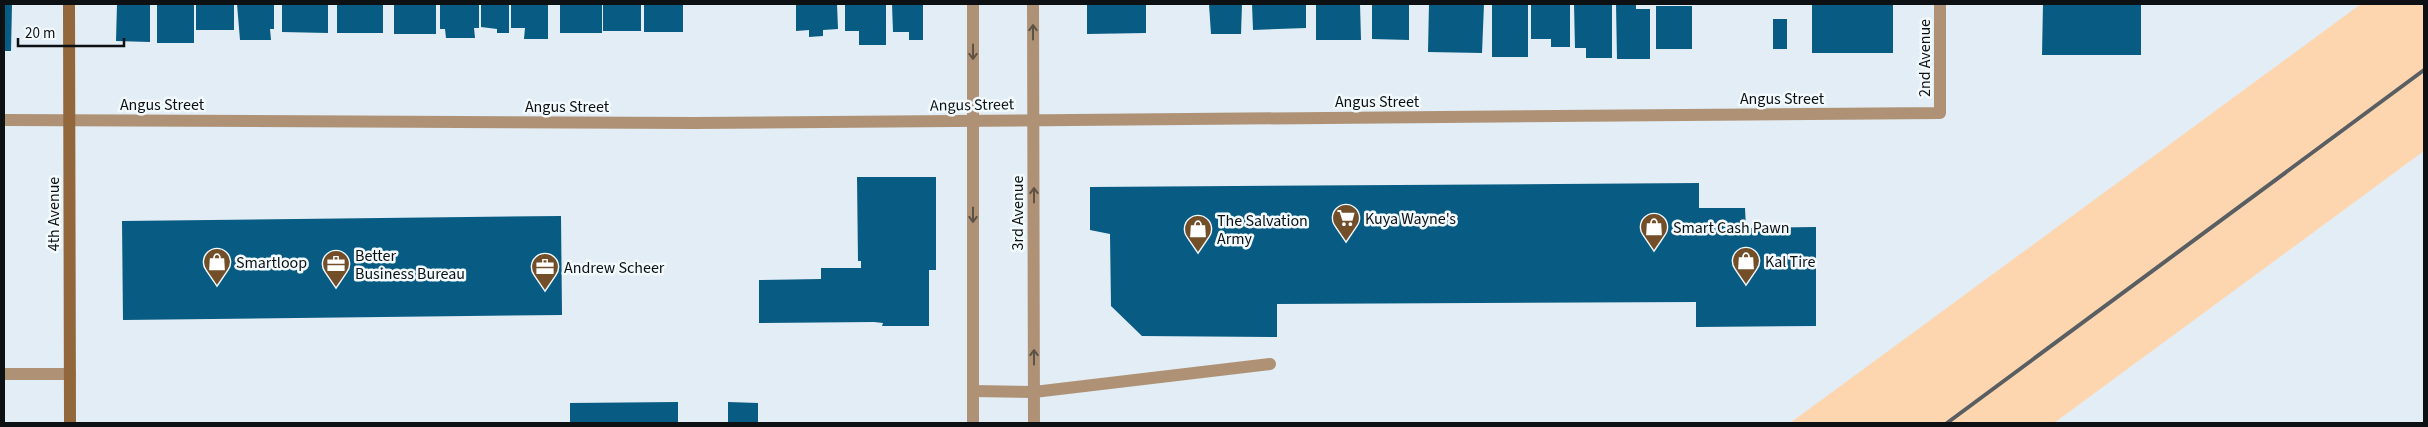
<svg xmlns="http://www.w3.org/2000/svg" width="2428" height="427" viewBox="0 0 2428 427" font-family="'Source Sans 3',sans-serif">
  <rect width="100%" height="100%" fill="#e2edf5"/>
  <path fill="#fdd6b0" d="M2361 4H2424V151L2054 423H1790Z"/>
  <g fill="#085b82">
    <path d="M4 4H12L11 51H4Z"/>
    <path d="M117 4H150V42L116 41Z"/>
    <rect x="157" y="4" width="37" height="39"/>
    <rect x="196" y="4" width="38" height="26"/>
    <path d="M237 4H274V29H270L271 40H240Z"/>
    <path d="M282 4H328V33L282 32Z"/>
    <rect x="337" y="4" width="46" height="29"/>
    <rect x="394" y="4" width="42" height="30"/>
    <path d="M440 4H479V28H474L475 38H446L445 29H440Z"/>
    <path d="M481 4H509V33H497V29L481 27Z"/>
    <path d="M511 4H548V39H524L525 28H511Z"/>
    <rect x="560" y="4" width="42" height="29"/>
    <rect x="603" y="4" width="38" height="27"/>
    <rect x="644" y="4" width="39" height="28"/>
    <path d="M796 4H837L838 29 823 30V36L809 37V30L796 31Z"/>
    <path d="M845 4H886V45H859V31H845Z"/>
    <path d="M892 4H923V40H909V32H893Z"/>
    <path d="M1090 4H1146V33L1087 34V5Z"/>
    <path d="M1209 4H1242L1241 34H1211Z"/>
    <path d="M1252 4H1306V28L1253 30Z"/>
    <path d="M1316 4H1360L1361 40H1316Z"/>
    <path d="M1372 4H1409V40L1372 39Z"/>
    <path d="M1429 4H1484L1482 53 1428 52Z"/>
    <rect x="1492" y="4" width="36" height="53"/>
    <path d="M1531 4H1570V47H1551V39H1531Z"/>
    <path d="M1574 4H1612V58H1586V48H1575Z"/>
    <path d="M1616 4H1636V9H1650V59H1617Z"/>
    <rect x="1812" y="4" width="81" height="49"/>
    <path d="M2043 4H2141V55H2042Z"/>
    <rect x="1656" y="6" width="36" height="43"/>
    <rect x="1773" y="19" width="14" height="30"/>
    <path d="M857 177H936V270H929V326H882L883 323 874 322 759 323V280L821 279V268H861V261H858Z"/>
    <path d="M1699 183V208H1745L1746 228 1816 227V326L1696 327V302L1277 304V337L1142 336 1111 306 1110 234 1090 230V187Z"/>
    <path d="M561 216 562 315 123 320 122 221Z"/>
    <path d="M678 402V423H570V403Z"/>
    <path d="M728 402 758 403V423H728Z"/>
  </g>
  <g fill="none" stroke-linecap="round" stroke-linejoin="round">
    <g stroke="#af9276" stroke-width="12">
      <path d="M4 374H70"/>
      <path d="M973 391 1034 392 1270 364"/>
    </g>
    <g stroke="#af9276" stroke-width="12">
      <path d="M973 4V423"/>
      <path d="M1033 4 1034 423"/>
      <path d="M4 120 695 123 1940 113V4"/>
    </g>
    <path stroke="#91673b" stroke-width="12" d="M69 4 70 423"/>
    <path stroke="#585e62" stroke-width="4" d="M1947 423 2424 70"/>
  </g>
  <defs><path id="oneway-shaft" d="M-6 0H5M1.5-3L5.5 0L1.5 3" fill="none" stroke-width="1.6" stroke-linecap="round" stroke-linejoin="round" transform="scale(1.25)"/></defs>
  <g stroke="#5e5244">
    <use href="#oneway-shaft" transform="translate(1033 32) rotate(-90)"/>
    <use href="#oneway-shaft" transform="translate(973 52) rotate(90)"/>
    <use href="#oneway-shaft" transform="translate(1034 195) rotate(-90)"/>
    <use href="#oneway-shaft" transform="translate(973 215) rotate(90)"/>
    <use href="#oneway-shaft" transform="translate(1034 357) rotate(-90)"/>
  </g>
  <defs>
    <symbol id="supermarket-pin" viewBox="-11 -11 22 30"><path d="M0 17L-7.5 6A9.5 9.5 0 1 1 7.5 6Z" fill="#734f29" stroke="#f3fafe"/><path d="M-6-5.5h2.5l.6 2H6L4.5 2H-2.5L-4.4-4H-6ZM-1.5 3.2a1.3 1.3 0 1 0 .1 0ZM3 3.2a1.3 1.3 0 1 0 .1 0Z" fill="#fff"/></symbol>
    <symbol id="shop-pin" viewBox="-11 -11 22 30"><path d="M0 17L-7.5 6A9.5 9.5 0 1 1 7.5 6Z" fill="#734f29" stroke="#f3fafe"/><path d="M-5-2.5h2.3a2.7 3.5 0 0 1 5.4 0H5L5.5 6h-11ZM-1.5-2.5h3a1.5 2.3 0 0 0-3 0Z" fill="#fff"/></symbol>
    <symbol id="office-pin" viewBox="-11 -11 22 30"><path d="M0 17L-7.5 6A9.5 9.5 0 1 1 7.5 6Z" fill="#734f29" stroke="#f3fafe"/><path d="M-6-3h4V-5.5h4V-3h4V5H-6ZM-1-4.5V-3h2v-1.5ZM-6 0V1H6V0Z" fill="#fff"/></symbol>
  </defs>
  <g fill-rule="evenodd">
    <use href="#supermarket-pin" x="1330" y="202" width="32" height="43"/>
    <use href="#shop-pin" x="1638" y="211" width="32" height="43"/>
    <use href="#shop-pin" x="1182" y="213" width="32" height="43"/>
    <use href="#shop-pin" x="1730" y="245" width="32" height="43"/>
    <use href="#shop-pin" x="201" y="246" width="32" height="43"/>
    <use href="#office-pin" x="320" y="248" width="32" height="43"/>
    <use href="#office-pin" x="529" y="251" width="32" height="43"/>
  </g>
  <g text-anchor="middle" stroke-width="5" stroke-linejoin="round" paint-order="stroke">
    <g font-size="16" fill="#0d1113" stroke="#f3fafe">
      <text transform="translate(1924 58) rotate(-90)" y="6">2nd Avenue</text>
      <text x="1782" y="104">Angus Street</text>
      <text x="1377" y="107">Angus Street</text>
      <text x="162" y="110">Angus Street</text>
      <text transform="translate(972 104) rotate(-1)" y="6">Angus Street</text>
      <text x="567" y="112">Angus Street</text>
      <text transform="translate(1017 213) rotate(-90)" y="6">3rd Avenue</text>
      <text transform="translate(53 214) rotate(-90)" y="6">4th Avenue</text>
    </g>
    <g font-size="16" fill="#0d1113" stroke="#f3fafe" text-anchor="start">
      <text x="1365" y="224">Kuya Wayne's</text>
      <text x="1217" y="226">The Salvation<tspan x="1217" dy="18">Army</tspan></text>
      <text x="1673" y="233">Smart Cash Pawn</text>
      <text x="355" y="261">Better<tspan x="355" dy="18">Business Bureau</tspan></text>
      <text x="1765" y="267">Kal Tire</text>
      <text x="236" y="268">Smartloop</text>
      <text x="564" y="273">Andrew Scheer</text>
    </g>
  </g>
  <rect width="2428" height="427" fill="none" stroke="#0d1113" stroke-width="10"/>
  <path d="M18 38v8h106v-8" fill="none" stroke="#0d1113" stroke-width="2.5"/>
  <text x="25" y="38" font-size="15" fill="#0d1113" stroke="#f3fafe" stroke-width="4" paint-order="stroke">20 m</text>
</svg>
